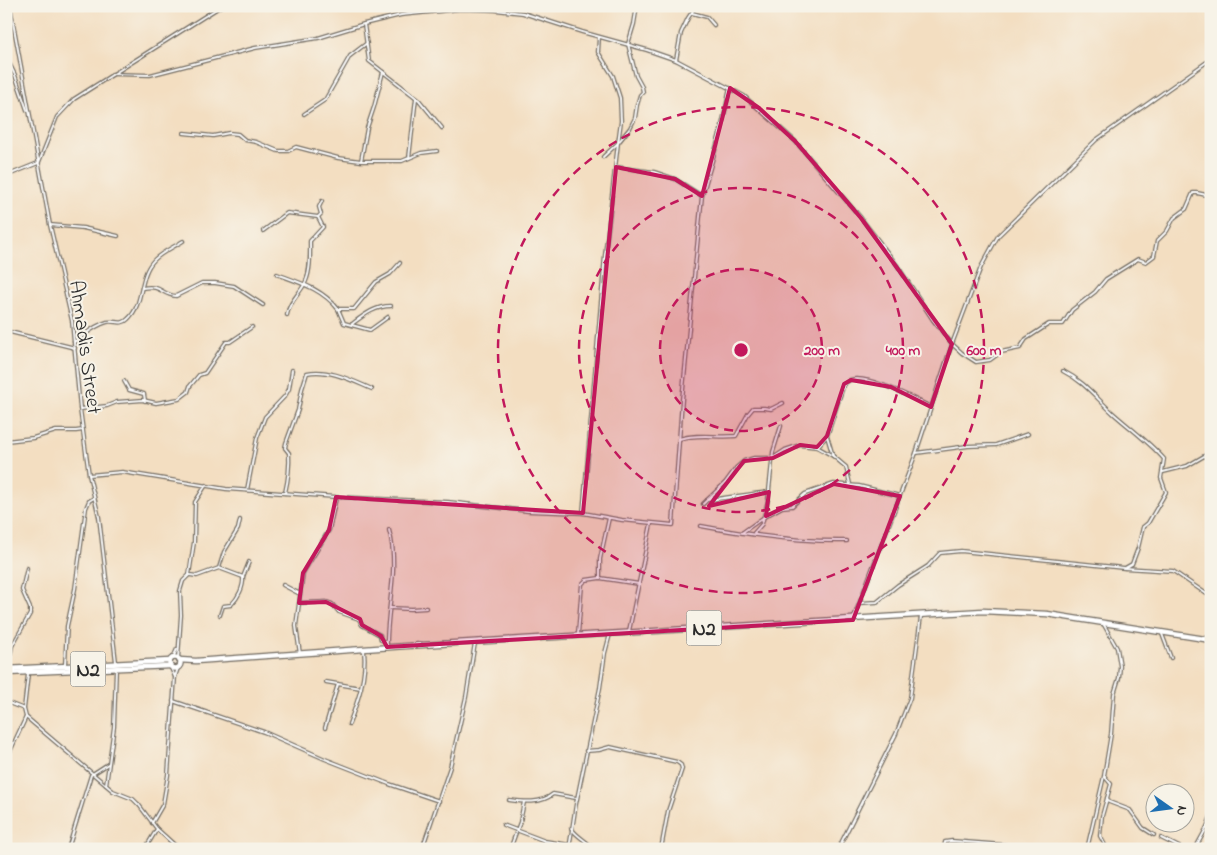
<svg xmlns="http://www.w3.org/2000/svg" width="1217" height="855" viewBox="0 0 1217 855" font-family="'Indie Flower',sans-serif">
  <rect width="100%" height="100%" fill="#f7f3e8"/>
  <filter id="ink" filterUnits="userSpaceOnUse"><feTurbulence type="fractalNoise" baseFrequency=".02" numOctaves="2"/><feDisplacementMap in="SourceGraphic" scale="10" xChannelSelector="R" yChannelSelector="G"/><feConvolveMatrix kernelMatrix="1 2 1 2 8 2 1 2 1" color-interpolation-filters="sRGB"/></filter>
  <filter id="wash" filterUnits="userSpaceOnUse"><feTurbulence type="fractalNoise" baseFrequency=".0096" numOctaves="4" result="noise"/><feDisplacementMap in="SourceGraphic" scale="20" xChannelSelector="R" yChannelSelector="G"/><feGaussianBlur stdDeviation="1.12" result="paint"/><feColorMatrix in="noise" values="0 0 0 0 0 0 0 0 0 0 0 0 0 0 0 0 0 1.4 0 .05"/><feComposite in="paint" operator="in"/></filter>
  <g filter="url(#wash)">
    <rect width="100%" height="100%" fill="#f3dec1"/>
  </g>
  <g filter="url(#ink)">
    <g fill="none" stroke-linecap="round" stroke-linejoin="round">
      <defs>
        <g id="street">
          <path d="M10 6 50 225 72 321 80 409 89 475 99 517 116 662"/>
          <path d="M692 13 707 17 714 25"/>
          <path d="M364 24 369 61 419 100 442 128"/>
          <path d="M599 37 598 52 613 76 620 98 621 121 618 143 603 157"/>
          <path d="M6 57 15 75 27 110"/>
          <path d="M676 60 681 33 688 18 696 6"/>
          <path d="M112 74 150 75 255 48 318 38 364 24 401 15 461 9 495 10 523 13 582 32 647 50 676 60 744 96 795 141 861 218 897 265 933 320 952 344 962 353 976 362 990 360 1001 352 1020 348 1026 339 1049 324H1063L1072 310 1095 292 1106 279 1138 259 1146 262 1154 256 1157 241 1167 231 1174 218 1186 209 1193 193H1197L1211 196"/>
          <path d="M304 114 325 100 350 56 367 43"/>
          <path d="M184 133 213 136 229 133 238 134 245 140 256 142 278 151H288L296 147 338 158 361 161H402L421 153 437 151"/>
          <path d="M409 158 416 98"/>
          <path d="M361 161 367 128 374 107 383 72"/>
          <path d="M39 162 57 117 74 99 221 6"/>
          <path d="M616 167 654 172 675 179 702 196"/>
          <path d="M6 176 38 163"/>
          <path d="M50 225 83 228 118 236"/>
          <path d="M263 231 287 213 318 217 321 214 319 207 322 201"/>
          <path d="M277 274C301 283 322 289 338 309H354L376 282 390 274 400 263"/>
          <path d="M142 288C162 284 161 295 176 296L202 283H215L234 286 263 305"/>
          <path d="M338 309 344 323 370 330 388 317"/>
          <path d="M287 315C289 301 301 293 306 281 311 269 310 254 310 241L323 227 318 217"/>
          <path d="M352 324C364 315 375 306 391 306"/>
          <path d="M6 331 75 348"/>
          <path d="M74 342C85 335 93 326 107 322 114 320 122 326 128 319 145 303 138 276 154 260 162 252 174 247 183 241"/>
          <path d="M6 370 9 371"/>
          <path d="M1063 371C1085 382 1096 398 1114 414 1131 429 1149 442 1164 459L1161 478 1166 492 1148 523 1143 527 1138 548 1132 564 1125 568"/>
          <path d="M124 381 129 390 144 394 145 401"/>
          <path d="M80 409 107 406 117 402 143 400 156 403 179 399 188 392 190 386 199 375 205 373 226 342H230L252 327"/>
          <path d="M679 439C698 433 717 438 736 436L748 414 753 408H764L771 409 783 403"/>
          <path d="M6 441 33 438 56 431H76L83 430"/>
          <path d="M817 447 833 456 846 467 850 484"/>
          <path d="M916 453 968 446 996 445 1028 434"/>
          <path d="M833 456 827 436 844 384C846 383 848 381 850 380 869 374 914 399 931 407"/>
          <path d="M1163 472 1187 466 1211 452"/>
          <path d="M89 475 122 472 226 489 336 497 448 502 528 511 583 513 622 520 673 525 682 400 702 196 721 130 730 88"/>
          <path d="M247 490 257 438 265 417 285 396 289 389 292 370"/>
          <path d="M285 493C288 480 290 467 289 453L285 448 286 443 298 410 302 389 307 373C328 368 353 381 372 389"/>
          <path d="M707 500C728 498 748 494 769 492"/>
          <path d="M703 504 725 483 736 468 744 461 754 458H773L785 450 800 445 817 447 826 437"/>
          <path d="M583 513 605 255 618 143 630 128 635 118 637 105 640 95 643 92 642 87 636 76 628 44 634 24 637 6"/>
          <path d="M701 526C749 535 799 542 847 541"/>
          <path d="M743 532 764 517 782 507 792 506 805 494 834 484 859 486 900 496"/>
          <path d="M754 533 762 524 768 500 773 452 781 426"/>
          <path d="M219 568 243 577 249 562"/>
          <path d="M190 575 197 576 219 568 224 552 238 529 240 520"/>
          <path d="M600 578 639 584"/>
          <path d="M283 585 300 594"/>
          <path d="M299 603 326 602 332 604 339 612 359 619 362 625 380 635 381 640 386 642"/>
          <path d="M860 603 877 602 898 585 928 566 940 553 961 551 1124 568 1173 571 1211 597"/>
          <path d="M390 608 411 609 426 608"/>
          <path d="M220 615 223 606 231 605C238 598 244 587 243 577"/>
          <path d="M854 617 916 453 952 344 981 267 998 236 1096 140 1211 59"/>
          <path d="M629 631 651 524"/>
          <path d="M578 634 582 584 586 580 600 578V559L609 518"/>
          <path d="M1162 634 1171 658"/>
          <path d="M387 647C386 608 400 568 389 530"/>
          <path d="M300 654 296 626 303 573 329 530 336 498"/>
          <path d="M173 658 177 649"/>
          <path d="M178 659 181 615 180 591 183 581 189 575 194 542 195 502 206 485"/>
          <path d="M65 665 67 626 75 589 86 508 89 501 94 498"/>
          <path d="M8 667 12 646 30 614V608L22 590 27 568"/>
          <path d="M171 668 175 677"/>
          <path d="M28 674 24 709 26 717 113 791 133 799 139 805 157 829 179 849"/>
          <path d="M326 682 361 688"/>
          <path d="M173 701 264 732 325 759 389 784 439 801"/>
          <path d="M6 702 24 709"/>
          <path d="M349 724C358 701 367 675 364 650"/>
          <path d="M325 728 338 684"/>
          <path d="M586 751 599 750 610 747 677 762 681 765 682 769 668 811 661 849"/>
          <path d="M6 760 26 717"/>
          <path d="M1105 777 1111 784 1102 816 1100 836 1107 849"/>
          <path d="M106 785 114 727 116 668"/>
          <path d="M1107 798 1109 802 1130 810 1143 828 1154 835"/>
          <path d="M509 800C524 802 541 804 553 794L576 798"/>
          <path d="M152 823 163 804 168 775 175 677 178 668"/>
          <path d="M503 825 545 841 570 845"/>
          <path d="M1207 827 1211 835"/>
          <path d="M571 828C577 837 587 841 594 849"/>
          <path d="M1161 838 1183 849"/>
          <path d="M6 848 7 849"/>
          <path d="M68 849 91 775 108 764"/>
          <path d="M145 849 157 829"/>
          <path d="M422 849 450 767 466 697 475 643"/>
          <path d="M510 849 520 822 524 802"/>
          <path d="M569 849 576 804 600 688 605 653 610 634"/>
          <path d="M838 849 896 734 910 698 921 616"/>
          <path d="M944 849 945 842 952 841 1056 849"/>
          <path d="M1087 849 1104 776 1111 734 1114 694 1119 678 1120 666 1117 648 1104 625"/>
          <path d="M1195 849 1207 827 1211 816"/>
        </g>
        <g id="highway">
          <circle cx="175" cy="663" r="5.5"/>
          <path d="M179 660 196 661 406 646 983 611 1047 614 1211 640"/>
          <path d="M6 669 170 661"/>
          <path d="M6 673 170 666"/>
        </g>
      </defs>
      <use href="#street" stroke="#716a60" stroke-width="4.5"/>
      <use href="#highway" stroke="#716a60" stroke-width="7"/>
      <use href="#street" stroke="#fff" stroke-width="2"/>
      <use href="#highway" stroke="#fff" stroke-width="4.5"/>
    </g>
  </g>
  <path fill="#c2185b" fill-opacity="0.2" stroke="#c2185b" stroke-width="4" stroke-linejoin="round" d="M730 88 759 108 795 141 861 218 952 344 931 407 891 387 851 380 844 384 827 436 817 447 800 445 773 458 744 461 709 506 769 492 766 516 834 484 900 496 853 620 387 647 381 636 362 625 360 619 326 602 299 603 303 573 329 530 336 497 583 513 616 167 675 179 702 196Z"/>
  <circle cx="741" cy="350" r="81" fill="#c2185b" fill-opacity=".12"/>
  <g fill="none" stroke="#c2185b" stroke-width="2.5" stroke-dasharray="9 6">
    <circle cx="741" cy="350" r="81"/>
    <circle cx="741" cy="350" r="162"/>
    <circle cx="741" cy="350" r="243"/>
  </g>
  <g text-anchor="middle" stroke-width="4" stroke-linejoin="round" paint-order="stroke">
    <g fill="#f7f3e8" stroke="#686764" stroke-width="1">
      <rect x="686.5" y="610.5" width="35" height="35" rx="4"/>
      <rect x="70.5" y="651.5" width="35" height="35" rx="4"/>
    </g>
    <g font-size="20" font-weight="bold" fill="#2b2b2b">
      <text x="704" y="635">N2</text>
      <text x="88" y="676">N2</text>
    </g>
    <g font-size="21" fill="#2b2b2b" stroke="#f7f3e8">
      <text transform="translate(86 347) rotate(82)" y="7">Ahmadis Street</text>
    </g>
  </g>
  <circle cx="741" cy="350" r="8" fill="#c2185b" stroke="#f7f3e8" stroke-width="2.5"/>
  <g font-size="15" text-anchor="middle" font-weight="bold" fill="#c2185b" stroke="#f7f3e8" stroke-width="4" stroke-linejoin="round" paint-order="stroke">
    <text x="822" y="355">200 m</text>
    <text x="903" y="355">400 m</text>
    <text x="984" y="355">600 m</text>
  </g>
  <rect width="1217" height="855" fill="none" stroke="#f7f3e8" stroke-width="25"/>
  <g transform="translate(1170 808) rotate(104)"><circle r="24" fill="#f7f3e8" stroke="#a5a39c"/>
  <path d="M0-4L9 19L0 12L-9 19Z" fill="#1f6fb2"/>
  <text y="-8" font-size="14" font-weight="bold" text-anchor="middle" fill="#2b2b2b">N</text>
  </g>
</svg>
